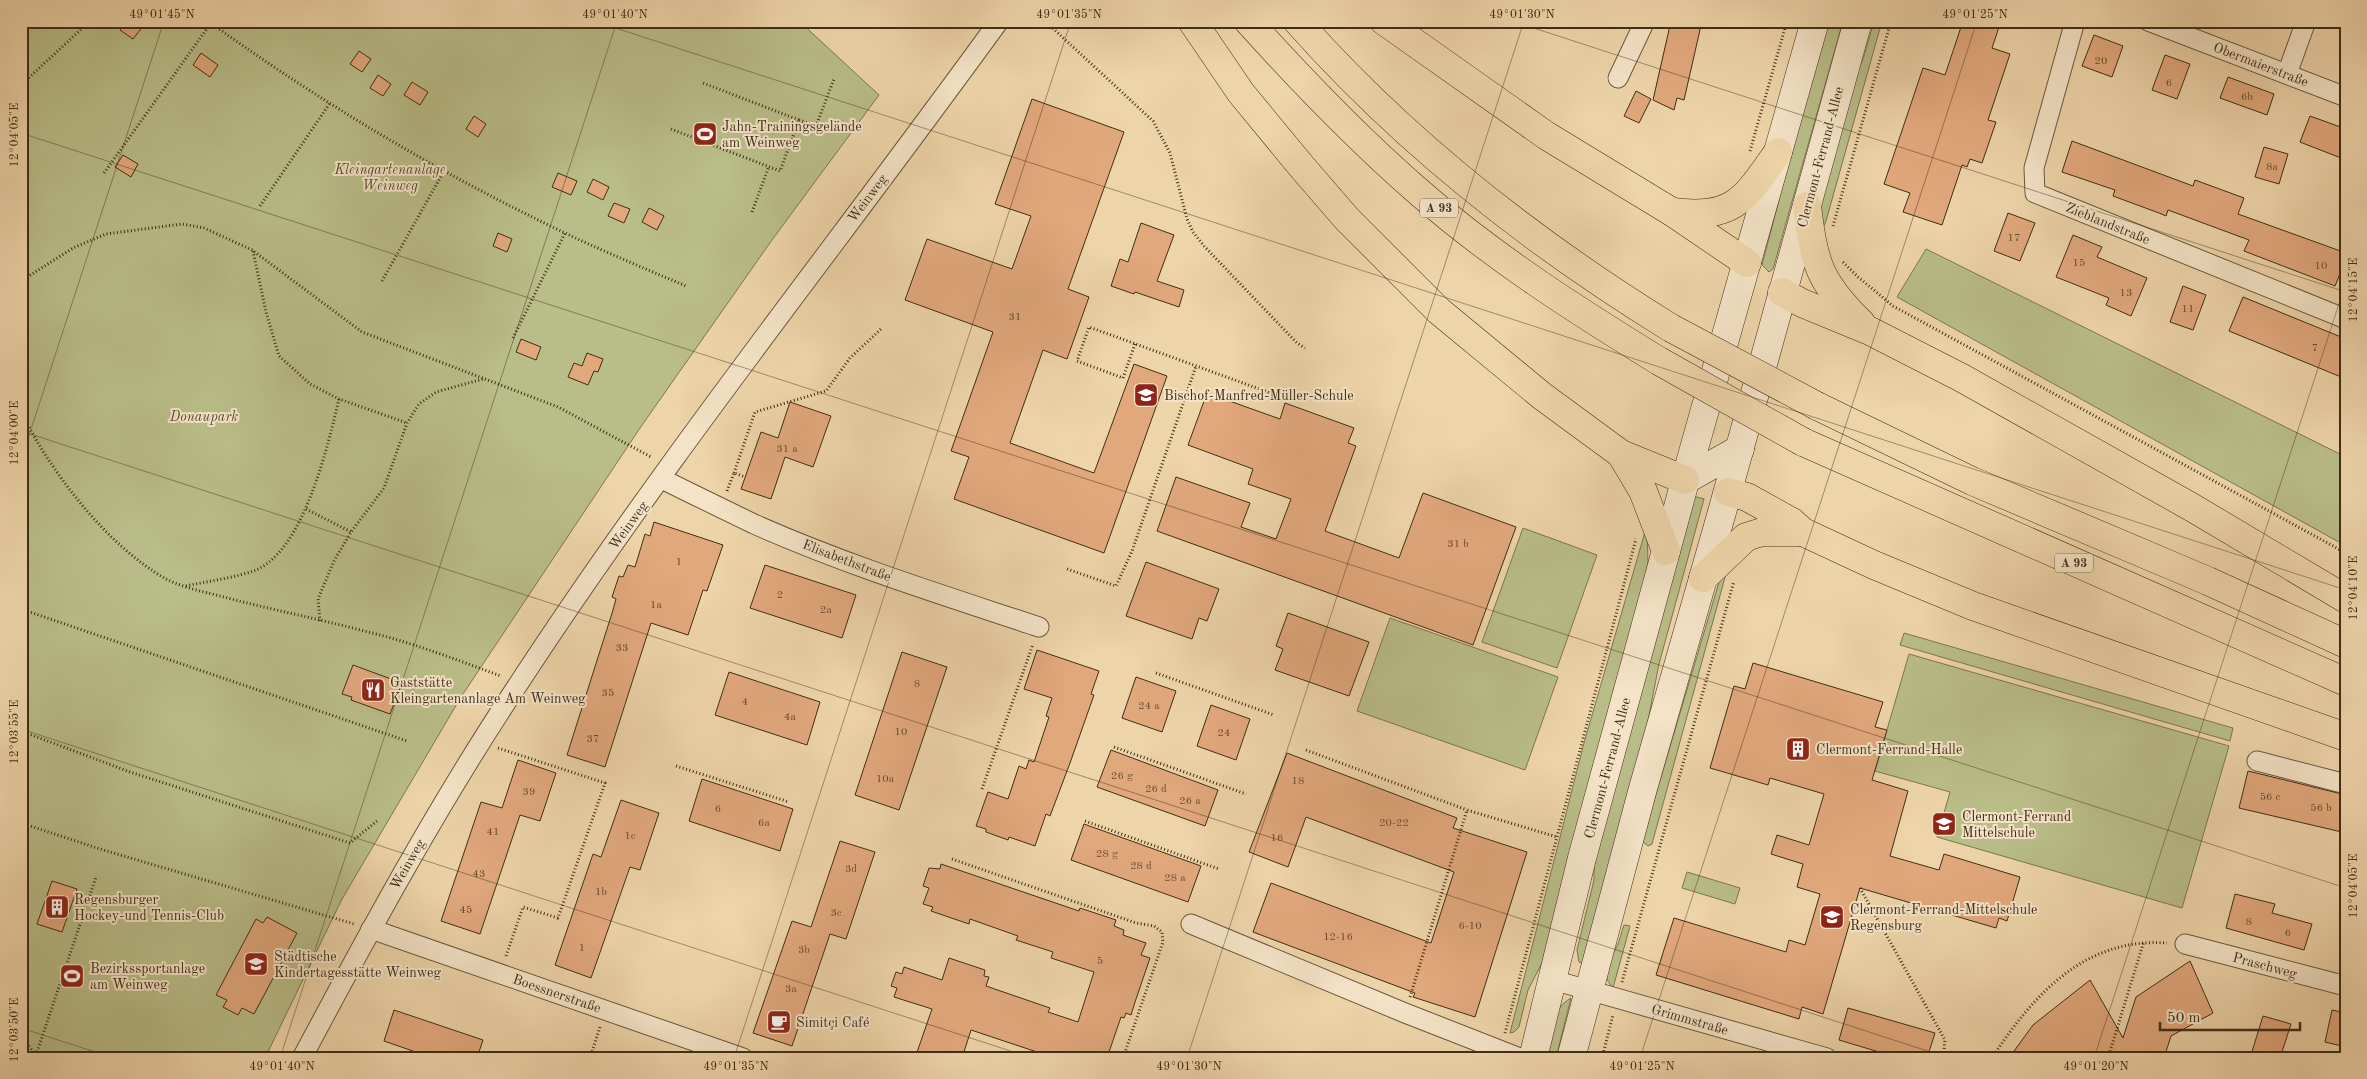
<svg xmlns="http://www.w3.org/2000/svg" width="2367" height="1079" viewBox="0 0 2367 1079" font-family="'Old Standard TT',serif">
  <rect width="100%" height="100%" fill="#eed4a9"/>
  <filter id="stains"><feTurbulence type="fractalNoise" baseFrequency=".004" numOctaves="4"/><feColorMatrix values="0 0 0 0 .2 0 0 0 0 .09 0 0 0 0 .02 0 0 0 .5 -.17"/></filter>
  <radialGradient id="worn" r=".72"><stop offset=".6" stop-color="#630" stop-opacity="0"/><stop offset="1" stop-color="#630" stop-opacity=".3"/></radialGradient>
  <g fill="#b9bd88" stroke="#7c764f">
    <path d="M21 21H799L879 95 772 240 640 428 461 697 342 899 265 1058H21Z"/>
    <path d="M1822 21H1843L1773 269 1769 272 1762 265 1803 108Z"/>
    <path d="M1874 21H1882L1826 221 1818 239 1816 223 1851 88 1864 56Z"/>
    <path d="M1926 249 2346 457V546L1897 297Z"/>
    <path d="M1690 495 1704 499 1659 664 1644 741 1582 963 1579 962 1577 950 1594 880V849Z"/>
    <path d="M1647 525 1648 563 1641 596 1542 963 1528 990 1519 1027 1514 1032 1510 1033 1584 743Z"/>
    <path d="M1523 528 1597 555 1557 668 1482 642Z"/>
    <path d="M1730 559 1652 844 1648 846 1642 841 1722 572Z"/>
    <path d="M1390 618 1558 677 1525 770 1357 711Z"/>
    <path d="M1904 633 2233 728 2230 741 1900 645Z"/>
    <path d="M1909 654 2229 746 2182 908 1937 837 1950 792 1875 771Z"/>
    <path d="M1687 872 1740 888 1735 904 1682 888Z"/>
    <path d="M1624 925 1630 926 1613 988C1599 973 1609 963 1616 948 1620 941 1621 933 1624 925Z"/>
    <path d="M1571 998 1556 1058H1541C1548 1036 1550 1010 1571 998Z"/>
  </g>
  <g fill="#e1a87c" stroke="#3f2e16">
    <path d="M127 21H147L133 39 120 30Z"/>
    <path d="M1671 21H1702L1684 100 1677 98 1674 110 1653 100Z"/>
    <path d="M1963 21H2001L1992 48 2010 54 1988 120 1996 122 1982 163 1970 159 1967 167 1962 165 1942 225 1903 212 1910 193 1884 184 1923 68 1945 75Z"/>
    <path d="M2094 35 2123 46 2112 77 2082 66Z"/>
    <path d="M359 51 371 59 362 72 350 64Z"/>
    <path d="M201 53 218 65 210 77 193 65Z"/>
    <path d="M2165 55 2190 64 2177 99 2152 90Z"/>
    <path d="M378 75 391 84 383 96 370 88Z"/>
    <path d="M2228 77 2274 94 2267 115 2220 98Z"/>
    <path d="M412 82 428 92 420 105 404 95Z"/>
    <path d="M1636 91 1651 99 1639 123 1624 116Z"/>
    <path d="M1032 99 1124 132 1068 289 1089 297 1067 359 1043 350 1010 443 1094 473 1134 364 1167 376 1104 553 954 499 969 457 951 451 993 332 905 300 927 239 1012 269 1031 216 995 204Z"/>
    <path d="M474 116 486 124 478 137 466 129Z"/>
    <path d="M2310 116 2346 129V160L2300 142Z"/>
    <path d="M2072 141 2193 186 2195 180 2244 198 2238 214 2346 253V259L2335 286 2244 251 2249 240 2168 210 2166 216 2159 213 2113 196 2115 190 2062 172Z"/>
    <path d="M2264 147 2288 154 2279 184 2255 177Z"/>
    <path d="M123 155 138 164 131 177 115 167Z"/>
    <path d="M558 173 577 181 571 195 552 187Z"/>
    <path d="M593 179 609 187 603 200 587 192Z"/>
    <path d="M614 203 630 209 624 223 608 216Z"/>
    <path d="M649 208 664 216 657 230 642 222Z"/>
    <path d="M2008 213 2035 223 2020 261 1994 251Z"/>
    <path d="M1141 223 1174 235 1157 281 1184 290 1179 307 1135 292 1134 294 1111 286 1120 259 1128 262Z"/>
    <path d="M498 233 512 239 507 252 493 246Z"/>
    <path d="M2073 235 2102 247 2097 257 2147 278 2131 316 2106 305 2109 298 2056 277Z"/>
    <path d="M2183 286 2206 295 2193 330 2170 322Z"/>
    <path d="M2243 297 2346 339V379L2229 331Z"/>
    <path d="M521 339 541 347 536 360 516 352Z"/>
    <path d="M587 353 603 359 598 372 594 371 588 385 568 377 574 363 582 366Z"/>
    <path d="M1207 393 1280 419 1285 403 1354 428 1348 443 1356 446 1325 531 1399 558 1423 493 1516 527 1473 645 1157 531 1176 477 1250 503 1241 527 1276 539 1291 499 1248 484 1253 469 1188 445Z"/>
    <path d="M790 402 831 416 813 467 785 457 771 499 741 489 761 432 778 438Z"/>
    <path d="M654 522 723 545 707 591 703 590 688 635 651 623 605 767 567 755 613 610 616 599 612 597 619 576 623 577 628 565 635 567 645 534 650 536Z"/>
    <path d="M1146 562 1219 589 1207 621 1199 618 1192 639 1126 616Z"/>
    <path d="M765 565 856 595 842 638 750 608Z"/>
    <path d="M1288 613 1369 642 1349 696 1275 670 1283 649 1276 646Z"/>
    <path d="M1037 650 1099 671 1091 694 1094 695 1070 763 1050 816 1046 814 1035 846 1009 837 1008 840 986 832V829L976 826 988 792 1008 799 1019 766 1026 769 1029 760 1034 762 1049 717 1046 716 1052 698 1024 689Z"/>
    <path d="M902 652 947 667 899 810 855 795Z"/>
    <path d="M1753 663 1883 702 1875 727 1887 730 1872 780 1908 791 1890 856 1939 870 1944 854 2020 877 2007 921 1999 918 1996 928 1860 888 1823 1014 1802 1007 1799 1019 1656 975 1674 918 1786 952 1789 940 1805 945 1820 894 1797 887 1803 864 1771 854 1777 835 1809 845 1824 794 1770 778 1768 785 1710 768 1734 686 1745 689Z"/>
    <path d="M353 665 402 683 390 714 351 700 352 697 342 694Z"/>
    <path d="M729 672 820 702 807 745 715 715Z"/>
    <path d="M1136 677 1176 691 1162 732 1122 718Z"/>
    <path d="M1211 705 1250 719 1236 760 1197 746Z"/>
    <path d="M1111 750 1218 790 1205 826 1097 787Z"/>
    <path d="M1287 753 1457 818 1453 828 1527 852 1475 1017 1413 997 1415 993 1253 932 1271 883 1431 943 1454 872 1306 817 1288 867 1249 852Z"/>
    <path d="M518 760 556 773 540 821 520 815 480 934 441 921 481 802 502 808Z"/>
    <path d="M2248 771 2346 795V833L2239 808Z"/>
    <path d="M702 779 793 809 780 851 689 821Z"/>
    <path d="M621 800 659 813 640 870 630 867 591 978 555 965 593 854 601 857Z"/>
    <path d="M1084 824 1201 866 1188 902 1071 860Z"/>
    <path d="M840 841 875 852 846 939 830 934 792 1046 753 1033 792 921 811 927Z"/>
    <path d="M941 864 1079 911 1080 908 1116 920 1114 926 1124 930 1123 935 1146 943 1141 955 1150 958 1135 1002 1131 1015 1126 1013 1124 1018 1121 1017 1107 1058H1055L971 1030 962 1058H915L932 1009 894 997 897 988 891 986 896 972 902 974 904 967 942 980 949 958 985 970 984 976 989 977 986 986 1050 1008 1048 1012 1078 1022 1094 972 1051 958 1053 952 1016 940 1018 936 970 919 969 924 931 911 933 907 923 904 929 888 923 886 929 868 940 869Z"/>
    <path d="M52 881 77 889 62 932 37 924Z"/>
    <path d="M2235 894 2275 904 2272 913 2312 924 2304 950 2226 928Z"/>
    <path d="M267 917 297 933 254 1014 242 1008 238 1015 223 1007 227 1000 216 995 256 919 263 923Z"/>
    <path d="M2190 961 2213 1013 2171 1036 2164 1058H2009L2033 1025 2090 980 2123 1038 2136 997Z"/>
    <path d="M1848 1008 1935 1033 1927 1058H1899L1839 1040Z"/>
    <path d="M394 1010 483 1040 477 1058H433L384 1041Z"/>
    <path d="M2332 1010 2346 1013V1047L2325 1042Z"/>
    <path d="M2263 1016 2291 1024 2280 1058H2250Z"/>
  </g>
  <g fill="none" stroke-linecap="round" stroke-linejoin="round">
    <defs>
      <g id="street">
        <path d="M2075 21 2034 168 2035 193 2346 319"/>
        <path d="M2148 21 2346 97"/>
        <path d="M2287 74 2306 21"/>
        <path d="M1618 78 1645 21"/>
        <path d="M662 479C692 494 723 509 754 524 846 565 943 595 1039 627"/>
        <path d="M2257 761 2346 784"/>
        <path d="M1191 924 1405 1013 1520 1058"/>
        <path d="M371 929 743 1058"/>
        <path d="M2185 944 2346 986"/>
        <path d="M1553 980 1827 1058"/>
        <path d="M302 1058C370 930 439 803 519 683 668 455 839 242 999 21"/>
      </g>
      <g id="secondary">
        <path d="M1685 480 1740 449"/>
        <path d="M1533 1058 1582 858 1695 445 1815 21"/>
        <path d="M1571 1058 1642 792 1722 512 1858 21"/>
      </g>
      <g id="highway">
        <path d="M1192 21 1241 93 1302 167 1347 219 1439 311 1542 396 1621 454 1685 480"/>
        <path d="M1248 21C1302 81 1359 140 1420 193 1493 257 1576 310 1659 361"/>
        <path d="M1297 21C1405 143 1533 243 1671 328"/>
        <path d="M1384 21 1547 136 1672 212 1747 263"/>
        <path d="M1807 206C1814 263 1819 282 1861 323"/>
        <path d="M1672 212C1735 219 1744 200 1778 152"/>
        <path d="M1782 292 1802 303 1870 331 1962 378 2193 508 2346 599"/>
        <path d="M1817 406 1972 481 2208 581 2346 644"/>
        <path d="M1803 442 2346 682"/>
        <path d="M1621 454 1643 491 1666 551"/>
        <path d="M1728 492 1747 497 1792 522 1803 532 1874 565 1973 606 2346 737"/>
        <path d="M1703 578 1746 537 1762 532H1803"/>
      </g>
    </defs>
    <use href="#street" stroke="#6b583b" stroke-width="21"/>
    <use href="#secondary" stroke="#3f2e16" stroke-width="29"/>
    <use href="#highway" stroke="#3f2e16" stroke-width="29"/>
    <g stroke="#3f2e16" stroke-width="3" stroke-dasharray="1 2.5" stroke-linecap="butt">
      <path d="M208 21C320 102 441 174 565 233 605 252 646 269 686 286"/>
      <path d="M1045 21 1153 121 1170 153 1187 219 1193 232 1204 246 1297 343 1305 348"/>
      <path d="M21 85 90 21"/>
      <path d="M799 120 816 126 834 79"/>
      <path d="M671 129 780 171 799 120 703 83"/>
      <path d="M1750 151 1787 21"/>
      <path d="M104 173 211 23"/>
      <path d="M260 206 330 103"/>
      <path d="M752 212 769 166"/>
      <path d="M1833 226 1891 21"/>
      <path d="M253 251 266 312 279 356 310 384 339 399 407 423"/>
      <path d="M1843 262 1858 277 1893 306 2346 553"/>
      <path d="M21 281 73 248 106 234 182 224 204 228 252 250 362 332 558 407 651 457"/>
      <path d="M382 281 444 171"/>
      <path d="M513 338 565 233"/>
      <path d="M1135 344 1123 378 1077 361 1089 327 1287 399"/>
      <path d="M21 412C51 472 106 545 166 579 184 588 205 592 224 597 272 610 320 619 368 632 414 643 457 660 501 676"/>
      <path d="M734 473 755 412 826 391 850 358 881 329"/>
      <path d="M727 491 734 473 745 477"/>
      <path d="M306 509 351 532"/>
      <path d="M1067 569 1116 586 1132 551 1196 366"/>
      <path d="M186 586C208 581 235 578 256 570 304 550 328 445 339 399"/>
      <path d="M21 609 407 741"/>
      <path d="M320 621 318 599 334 561 351 532 384 488 407 423 419 404 436 392 483 379"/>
      <path d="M1156 673 1274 715"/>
      <path d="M21 731 130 772 350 843 377 821"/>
      <path d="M1114 747 1246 794"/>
      <path d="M498 748 605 783 558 918 523 907 506 956"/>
      <path d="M1306 750 1467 810"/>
      <path d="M676 766 789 802"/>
      <path d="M982 789 1033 644"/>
      <path d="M1085 821 1219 869"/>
      <path d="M21 823 100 849 354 924"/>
      <path d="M952 859 1136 923 1154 926 1162 932 1163 942 1123 1058"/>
      <path d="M1860 888 1945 1040 1943 1058"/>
      <path d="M1622 982 1734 581"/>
      <path d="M1410 997 1467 810 1557 837"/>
      <path d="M1505 1033 1636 539"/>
      <path d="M22 1038 36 1055 35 1058"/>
      <path d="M36 1055 96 877"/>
      <path d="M590 1058 600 1027"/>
      <path d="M1602 1058 1613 1015"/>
      <path d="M1992 1058C2033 995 2085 937 2167 943"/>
      <path d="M2108 1058 2144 941"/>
    </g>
    <use href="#street" stroke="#f4e3c7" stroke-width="19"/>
    <use href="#secondary" stroke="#f4e3c7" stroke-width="28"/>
    <use href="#highway" stroke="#eed4a9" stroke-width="28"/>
    <defs>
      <g id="highway-bridge">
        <path d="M1671 328 1817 406"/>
        <path d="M1659 361 1803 442"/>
      </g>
    </defs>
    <use href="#highway-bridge" stroke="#3f2e16" stroke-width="29" stroke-linecap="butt"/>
    <use href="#highway-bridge" stroke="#eed4a9" stroke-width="28"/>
  </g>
  <path fill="none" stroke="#3f2e16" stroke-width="1" stroke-opacity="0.45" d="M594 21 2346 590M1512 21 2346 292M21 133 2346 888M21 431 1949 1058M21 460 164 21M21 729 1032 1058M21 1028 114 1058M280 1058 617 21M734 1058 1071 21M1187 1058 1524 21M1640 1058 1977 21M2094 1058 2346 282"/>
  <defs>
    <symbol id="stadium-square" viewBox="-11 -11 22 22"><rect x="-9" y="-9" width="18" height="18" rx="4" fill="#8f2418" stroke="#f4e3c7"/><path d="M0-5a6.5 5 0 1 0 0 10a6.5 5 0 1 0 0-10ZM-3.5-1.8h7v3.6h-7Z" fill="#fff"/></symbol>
    <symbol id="school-square" viewBox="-11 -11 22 22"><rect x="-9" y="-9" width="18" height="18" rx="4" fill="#8f2418" stroke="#f4e3c7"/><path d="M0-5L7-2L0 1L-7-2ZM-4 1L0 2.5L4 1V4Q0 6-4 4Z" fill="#fff"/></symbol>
    <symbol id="restaurant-square" viewBox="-11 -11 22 22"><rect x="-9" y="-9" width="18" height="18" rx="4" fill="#8f2418" stroke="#f4e3c7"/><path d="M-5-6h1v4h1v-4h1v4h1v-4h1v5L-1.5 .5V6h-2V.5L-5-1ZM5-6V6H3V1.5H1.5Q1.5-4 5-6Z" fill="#fff"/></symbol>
    <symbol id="building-square" viewBox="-11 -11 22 22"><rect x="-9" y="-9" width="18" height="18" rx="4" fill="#8f2418" stroke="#f4e3c7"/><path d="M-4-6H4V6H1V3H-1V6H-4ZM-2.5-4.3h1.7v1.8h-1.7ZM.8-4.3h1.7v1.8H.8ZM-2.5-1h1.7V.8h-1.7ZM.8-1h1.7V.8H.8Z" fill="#fff"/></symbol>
    <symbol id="cafe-square" viewBox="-11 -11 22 22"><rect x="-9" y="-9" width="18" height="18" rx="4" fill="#8f2418" stroke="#f4e3c7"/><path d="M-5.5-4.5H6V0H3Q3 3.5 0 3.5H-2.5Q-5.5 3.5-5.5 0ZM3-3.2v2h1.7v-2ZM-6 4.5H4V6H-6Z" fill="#fff"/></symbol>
  </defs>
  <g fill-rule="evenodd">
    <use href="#stadium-square" x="691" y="120" width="28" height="28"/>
    <use href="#school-square" x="1132" y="381" width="28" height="28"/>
    <use href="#restaurant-square" x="359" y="676" width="28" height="28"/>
    <use href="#building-square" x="1784" y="735" width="28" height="28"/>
    <use href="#school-square" x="1930" y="810" width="28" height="28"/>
    <use href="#building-square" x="43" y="893" width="28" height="28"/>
    <use href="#school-square" x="1818" y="903" width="28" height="28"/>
    <use href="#school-square" x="242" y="950" width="28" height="28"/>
    <use href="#stadium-square" x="58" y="962" width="28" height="28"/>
    <use href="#cafe-square" x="765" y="1008" width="28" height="28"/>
  </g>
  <g text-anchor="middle" stroke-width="4" stroke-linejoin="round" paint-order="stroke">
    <g font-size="11" fill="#684c30">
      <text x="2101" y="64">20</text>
      <text x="2169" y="86">6</text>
      <text x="2247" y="100">6b</text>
      <text x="2272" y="170">8a</text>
      <text x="2014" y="241">17</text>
      <text x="2079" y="266">15</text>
      <text x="2321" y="269">10</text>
      <text x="2126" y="296">13</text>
      <text x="2188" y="312">11</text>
      <text x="1015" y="320">31</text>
      <text x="2315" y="351">7</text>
      <text x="787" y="452">31 a</text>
      <text x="1458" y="547">31 b</text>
      <text x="679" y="565">1</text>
      <text x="780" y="598">2</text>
      <text x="656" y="608">1a</text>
      <text x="826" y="613">2a</text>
      <text x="622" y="651">33</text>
      <text x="917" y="687">8</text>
      <text x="608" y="696">35</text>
      <text x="745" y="705">4</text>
      <text x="1149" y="709">24 a</text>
      <text x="790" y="720">4a</text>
      <text x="901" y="735">10</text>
      <text x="1224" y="736">24</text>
      <text x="593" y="742">37</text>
      <text x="1122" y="779">26 g</text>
      <text x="885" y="782">10a</text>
      <text x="1298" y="784">18</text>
      <text x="1156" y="792">26 d</text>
      <text x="529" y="795">39</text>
      <text x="2270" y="800">56 c</text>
      <text x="1190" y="804">26 a</text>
      <text x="2321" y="811">56 b</text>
      <text x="718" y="812">6</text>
      <text x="764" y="826">6a</text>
      <text x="1394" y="826">20-22</text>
      <text x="493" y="835">41</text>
      <text x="630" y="839">1c</text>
      <text x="1277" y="841">16</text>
      <text x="1107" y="857">28 g</text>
      <text x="1141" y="869">28 d</text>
      <text x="851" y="872">3d</text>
      <text x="479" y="877">43</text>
      <text x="1175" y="881">28 a</text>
      <text x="601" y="895">1b</text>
      <text x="466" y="913">45</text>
      <text x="836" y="916">3c</text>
      <text x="2249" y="925">8</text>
      <text x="1470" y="929">6-10</text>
      <text x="2288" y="936">6</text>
      <text x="1338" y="940">12-16</text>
      <text x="582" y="951">1</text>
      <text x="804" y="953">3b</text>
      <text x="1100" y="964">5</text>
      <text x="791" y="992">3a</text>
    </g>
    <g fill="#f4e3c7" stroke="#75644b" stroke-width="1">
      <rect x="1420" y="198.5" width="38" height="19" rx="4"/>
      <rect x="2055" y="553.5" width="38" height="19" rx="4"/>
    </g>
    <g font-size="12" font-weight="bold" fill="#3f2e16">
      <text x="1439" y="212">A 93</text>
      <text x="2074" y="567">A 93</text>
    </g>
    <g font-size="14" fill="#3f2e16" stroke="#f4e3c7">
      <text transform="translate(2261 64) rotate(21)" y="5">Obermaierstraße</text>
      <text transform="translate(1820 157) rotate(-75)" y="5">Clermont-Ferrand-Allee</text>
      <text transform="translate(867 198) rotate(-53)" y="5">Weinweg</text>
      <text transform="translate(2108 223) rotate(22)" y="5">Zieblandstraße</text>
      <text transform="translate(628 525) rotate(-54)" y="5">Weinweg</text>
      <text transform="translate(847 560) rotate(21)" y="5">Elisabethstraße</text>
      <text transform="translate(1607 768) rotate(-75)" y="5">Clermont-Ferrand-Allee</text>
      <text transform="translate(407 864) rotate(-60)" y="5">Weinweg</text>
      <text transform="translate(2265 965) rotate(15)" y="5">Praschweg</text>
      <text transform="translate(557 993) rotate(19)" y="5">Boessnerstraße</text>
      <text transform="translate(1690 1019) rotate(16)" y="5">Grimmstraße</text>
    </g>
    <g font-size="14" fill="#3f2e16" stroke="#f4e3c7" text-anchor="start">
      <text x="722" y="131">Jahn-Trainingsgelände<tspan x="722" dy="16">am Weinweg</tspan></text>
      <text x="1164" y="400">Bischof-Manfred-Müller-Schule</text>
      <text x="390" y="687">Gaststätte<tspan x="390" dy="16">Kleingartenanlage Am Weinweg</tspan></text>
      <text x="1816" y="754">Clermont-Ferrand-Halle</text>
      <text x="1962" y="821">Clermont-Ferrand<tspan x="1962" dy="16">Mittelschule</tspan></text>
      <text x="74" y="904">Regensburger<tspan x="74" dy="16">Hockey-und Tennis-Club</tspan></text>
      <text x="1850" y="914">Clermont-Ferrand-Mittelschule<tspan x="1850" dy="16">Regensburg</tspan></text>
      <text x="274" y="961">Städtische<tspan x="274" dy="16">Kindertagesstätte Weinweg</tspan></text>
      <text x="90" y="973">Bezirkssportanlage<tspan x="90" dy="16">am Weinweg</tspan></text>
      <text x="796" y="1027">Simitçi Café</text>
    </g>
    <g font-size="14" font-style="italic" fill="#574b2d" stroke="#f4e3c7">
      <text x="390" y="174">Kleingartenanlage<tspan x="390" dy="16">Weinweg</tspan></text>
      <text x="204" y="421">Donaupark</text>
    </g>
  </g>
  <rect width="2367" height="1079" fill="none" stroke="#eed4a9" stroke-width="55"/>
  <path d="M2160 1022v8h140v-8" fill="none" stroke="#3f2e16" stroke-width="2.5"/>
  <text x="2167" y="1022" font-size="15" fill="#3f2e16" stroke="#f4e3c7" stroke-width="4" paint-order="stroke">50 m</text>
  <rect x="28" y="28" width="2312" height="1024" fill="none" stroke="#3f2e16" stroke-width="2"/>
  <g font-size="12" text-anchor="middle" fill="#3f2e16">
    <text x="162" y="18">49°01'45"N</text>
    <text x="615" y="18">49°01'40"N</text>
    <text x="1069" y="18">49°01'35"N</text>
    <text x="1522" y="18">49°01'30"N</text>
    <text x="1975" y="18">49°01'25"N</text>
    <text transform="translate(14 135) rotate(-90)" y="4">12°04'05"E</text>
    <text transform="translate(2353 290) rotate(-90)" y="4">12°04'15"E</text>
    <text transform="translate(14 433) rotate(-90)" y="4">12°04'00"E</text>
    <text transform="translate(2353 588) rotate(-90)" y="4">12°04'10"E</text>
    <text transform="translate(14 732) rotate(-90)" y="4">12°03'55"E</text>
    <text transform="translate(2353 886) rotate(-90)" y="4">12°04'05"E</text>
    <text transform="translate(14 1030) rotate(-90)" y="4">12°03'50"E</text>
    <text x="282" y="1070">49°01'40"N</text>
    <text x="736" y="1070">49°01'35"N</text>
    <text x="1189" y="1070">49°01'30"N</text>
    <text x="1642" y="1070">49°01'25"N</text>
    <text x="2096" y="1070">49°01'20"N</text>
  </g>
  <rect width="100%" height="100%" filter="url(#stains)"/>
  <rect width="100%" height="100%" fill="url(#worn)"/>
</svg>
